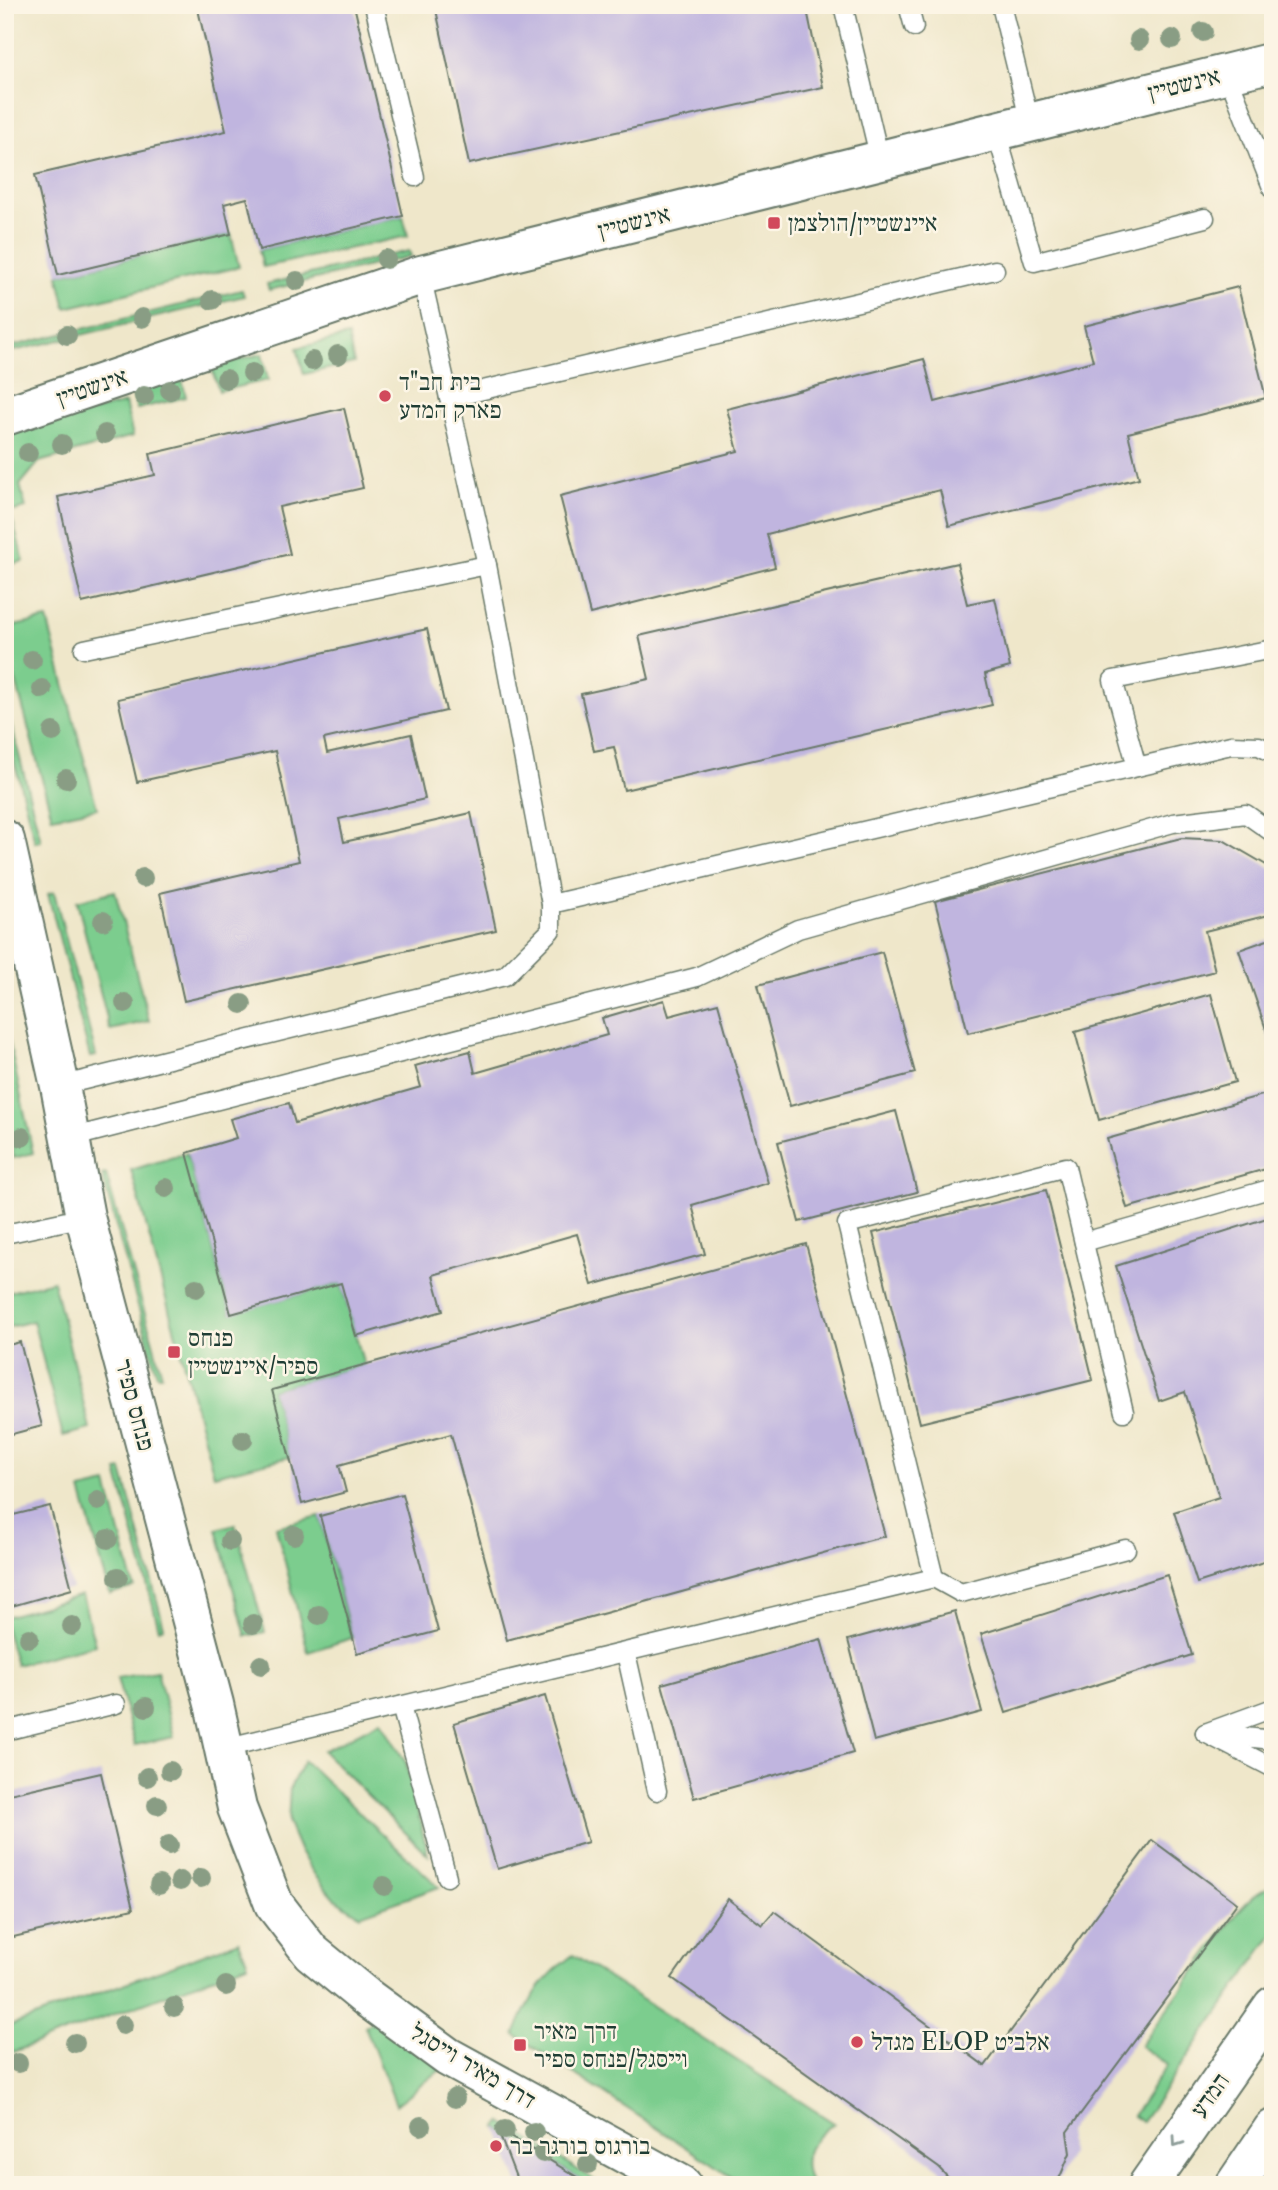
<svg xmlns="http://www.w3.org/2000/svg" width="1278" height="2190" viewBox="0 0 1278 2190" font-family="'Libre Caslon Text','Frank Ruhl Libre',serif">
  <rect width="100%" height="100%" fill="#fcf5e5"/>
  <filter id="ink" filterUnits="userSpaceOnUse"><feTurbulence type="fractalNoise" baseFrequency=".0143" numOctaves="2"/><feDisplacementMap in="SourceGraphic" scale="14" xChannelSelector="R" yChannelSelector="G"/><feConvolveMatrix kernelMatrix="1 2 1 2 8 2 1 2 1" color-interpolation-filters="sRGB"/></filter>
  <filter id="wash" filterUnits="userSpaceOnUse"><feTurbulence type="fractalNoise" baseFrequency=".00686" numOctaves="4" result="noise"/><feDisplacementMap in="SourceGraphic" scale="28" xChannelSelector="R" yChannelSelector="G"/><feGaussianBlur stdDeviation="1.57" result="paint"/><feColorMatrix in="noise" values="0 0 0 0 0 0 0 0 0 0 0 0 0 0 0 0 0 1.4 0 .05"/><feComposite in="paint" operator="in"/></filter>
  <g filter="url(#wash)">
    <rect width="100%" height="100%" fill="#efe7ca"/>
    <g fill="#7ccd8e" stroke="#4e8561" stroke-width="2">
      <path d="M403 216 408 236 263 267 259 250Z"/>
      <path d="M231 234 239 267 66 308 58 275Z"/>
      <path d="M409 251 411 256 269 290 267 284Z"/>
      <path d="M242 290 244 296 5 353V348Z"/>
      <path d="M348 336 354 363 304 374 297 348Z"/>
      <path d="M262 354 268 380 219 391 211 366Z"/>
      <path d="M180 371 186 397 137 409 129 383Z"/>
      <path d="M125 403 133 436 39 462 20 485 26 508 10 512 24 561 5 566V444L15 432Z"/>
      <path d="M47 619 97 808 52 817 5 640V628Z"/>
      <path d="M5 700 41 841 35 842 5 725Z"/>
      <path d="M115 891 149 1021 110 1030 77 901Z"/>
      <path d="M54 892 96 1056 90 1057 48 894Z"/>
      <path d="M5 1022 33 1153 14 1158 5 1117Z"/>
      <path d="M187 1153 231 1313 341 1283 364 1365 272 1390 290 1457 214 1475 131 1170Z"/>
      <path d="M106 1174 162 1375H157L102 1175Z"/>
      <path d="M53 1281 90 1429 63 1436 33 1321 5 1328V1293Z"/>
      <path d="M122 1470 164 1627 159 1629 117 1471Z"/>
      <path d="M107 1484 134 1587 110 1594 81 1490Z"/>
      <path d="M320 1516 352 1638 308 1652 276 1527Z"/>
      <path d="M235 1524 265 1632 246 1636 217 1529Z"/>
      <path d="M82 1595 95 1645 16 1665 5 1627V1617Z"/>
      <path d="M157 1671 174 1737 135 1745 117 1678Z"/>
      <path d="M381 1721 406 1763 428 1855 323 1751Z"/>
      <path d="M304 1761 439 1887 360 1915 335 1899 317 1878 300 1852 288 1824 290 1787Z"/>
      <path d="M1273 1886V1934L1142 2122 1133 2116 1167 2065 1140 2046 1237 1913C1247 1902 1258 1890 1273 1886Z"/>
      <path d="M239 1941 248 1964 5 2055V2028Z"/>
      <path d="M573 1955 834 2123C810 2142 797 2154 811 2185H744L515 2035C529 1998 542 1978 573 1955Z"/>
      <path d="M379 2018 444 2067 396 2105 365 2026Z"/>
      <path d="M502 2122 602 2185H590L497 2128Z"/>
    </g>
    <g id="blocks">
      <g fill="#c0b5df">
        <path d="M197 5H354L403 216 259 250 247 198 224 204 231 234 58 275 35 175 226 131Z"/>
        <path d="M435 5H806L823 87 469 164Z"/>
        <path d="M1238 287 1266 398 1128 433 1139 478 949 526 940 490 767 534 775 567 590 614 560 496 738 451 727 409 924 359 935 402 1093 361 1084 326Z"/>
        <path d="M344 408 363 488 279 507 290 554 82 603 58 497 155 475 150 454Z"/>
        <path d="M957 563 967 604 995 598 1010 667 985 674 992 705 624 790 614 747 594 751 581 694 649 679 639 636Z"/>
        <path d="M427 629 446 711 324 739 327 753 411 734 425 799 339 819 344 842 471 813 496 930 184 1001 160 893 299 861 275 751 137 782 118 699Z"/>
        <path d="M1181 838 1223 840 1273 869V914L1205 931 1215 971 968 1033 935 901Z"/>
        <path d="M1273 938V1047H1272L1239 950Z"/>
        <path d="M882 952 915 1073 790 1106 758 985Z"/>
        <path d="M1211 994 1235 1082 1099 1120 1075 1032Z"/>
        <path d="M664 1000 669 1016 718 1003 768 1183 692 1205 705 1254 592 1285 577 1234 433 1275 443 1311 356 1336 341 1283 231 1314 187 1153 236 1138 230 1119 289 1103 295 1123 421 1087 415 1066 470 1051 475 1073 607 1035 602 1018Z"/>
        <path d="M1273 1092V1167L1127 1208 1107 1139Z"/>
        <path d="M896 1111 917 1192 799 1222 778 1142Z"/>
        <path d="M1046 1190 1093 1380 920 1423 873 1233Z"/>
        <path d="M1273 1216V1559L1197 1583 1174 1512 1219 1497 1185 1392 1159 1401 1116 1266Z"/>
        <path d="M806 1244 885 1536 507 1640 451 1434 339 1465 346 1492 302 1504 272 1390Z"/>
        <path d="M20 1342 42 1426 5 1436V1346Z"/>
        <path d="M402 1494 438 1631 357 1653 320 1516Z"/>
        <path d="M50 1506 72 1589 5 1608V1517Z"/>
        <path d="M1167 1575 1192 1655 1006 1713 981 1634Z"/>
        <path d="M955 1611 982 1712 874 1741 848 1640Z"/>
        <path d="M821 1639 853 1753 694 1798 662 1684Z"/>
        <path d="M545 1696 588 1842 497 1869 454 1723Z"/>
        <path d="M101 1773 133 1909 5 1939V1795Z"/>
        <path d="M1152 1840 1237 1903 1067 2132 1070 2153 1060 2177 1052 2185H955L939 2168 672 1978 728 1899 762 1925 774 1911 985 2066Z"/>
        <path d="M497 2128 590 2185H519Z"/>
      </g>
    </g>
  </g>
  <g filter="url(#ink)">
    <use href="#blocks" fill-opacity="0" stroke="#687868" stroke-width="2"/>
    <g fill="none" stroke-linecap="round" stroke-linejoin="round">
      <defs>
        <g id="lane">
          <path d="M374 5 415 177"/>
          <path d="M843 5 880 160"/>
          <path d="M908 5 914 27"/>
          <path d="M1001 5 1030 123"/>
          <path d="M1227 73 1273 190"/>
          <path d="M996 131 1034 262 1205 218"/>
          <path d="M421 275 487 565 551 904"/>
          <path d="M449 398 995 270"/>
          <path d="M84 649 487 565"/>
          <path d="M1137 767 1113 680 1273 649"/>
          <path d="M60 1086 505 976 551 930V904L1231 745 1259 746 1273 753"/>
          <path d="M70 1138 697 977 798 929 1173 823 1246 814 1273 833"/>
          <path d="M5 1234 85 1217"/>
          <path d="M1084 1242 1273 1188"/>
          <path d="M934 1578 961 1593 1126 1549"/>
          <path d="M626 1653 657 1791"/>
          <path d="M401 1706 447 1877"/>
          <path d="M5 1731 116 1704"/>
          <path d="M1205 1733 1273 1768"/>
          <path d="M1205 1733 1273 1708"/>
          <path d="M1216 1734 1273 1740"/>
          <path d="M224 1748 934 1578 847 1224 1066 1167 1124 1412"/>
        </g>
        <g id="secondary">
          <path d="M5 416 421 275 1273 62"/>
          <path d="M5 840 60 1086 85 1217 214 1704 237 1808 274 1904 311 1952 366 1997 448 2057 682 2185"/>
          <path d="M1148 2185 1273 2006"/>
          <path d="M1235 2185 1273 2129"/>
        </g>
      </defs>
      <use href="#lane" stroke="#687868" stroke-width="21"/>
      <use href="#secondary" stroke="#687868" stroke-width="42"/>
      <use href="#lane" stroke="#fff" stroke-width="18"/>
      <use href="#secondary" stroke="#fff" stroke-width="38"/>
    </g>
    <g fill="#899d84">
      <circle cx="1203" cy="32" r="10"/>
      <circle cx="1172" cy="39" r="10"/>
      <circle cx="1139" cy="40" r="10"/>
      <circle cx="386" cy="259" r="10"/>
      <circle cx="297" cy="281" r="10"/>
      <circle cx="212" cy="300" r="10"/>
      <circle cx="142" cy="318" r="10"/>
      <circle cx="67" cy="335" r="10"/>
      <circle cx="338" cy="355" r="10"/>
      <circle cx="312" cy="361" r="10"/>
      <circle cx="252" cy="373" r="10"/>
      <circle cx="226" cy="379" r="10"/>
      <circle cx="170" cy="390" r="10"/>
      <circle cx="144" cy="396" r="10"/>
      <circle cx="105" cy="434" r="10"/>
      <circle cx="62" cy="444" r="10"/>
      <circle cx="28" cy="453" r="10"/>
      <circle cx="32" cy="660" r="10"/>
      <circle cx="42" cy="689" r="10"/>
      <circle cx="53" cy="732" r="10"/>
      <circle cx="66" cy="779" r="10"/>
      <circle cx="143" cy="878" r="10"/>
      <circle cx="103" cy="921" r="10"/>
      <circle cx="125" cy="1003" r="10"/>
      <circle cx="242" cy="1004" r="10"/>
      <circle cx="22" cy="1137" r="10"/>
      <circle cx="166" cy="1188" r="10"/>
      <circle cx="196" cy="1288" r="10"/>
      <circle cx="243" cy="1440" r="10"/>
      <circle cx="98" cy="1501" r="10"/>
      <circle cx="294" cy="1535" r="10"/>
      <circle cx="108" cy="1539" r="10"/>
      <circle cx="230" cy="1541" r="10"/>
      <circle cx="118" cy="1577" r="10"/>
      <circle cx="319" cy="1615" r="10"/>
      <circle cx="253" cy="1624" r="10"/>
      <circle cx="72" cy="1626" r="10"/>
      <circle cx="29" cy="1638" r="10"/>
      <circle cx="261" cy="1665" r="10"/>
      <circle cx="146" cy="1707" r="10"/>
      <circle cx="170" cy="1771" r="10"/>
      <circle cx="147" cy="1777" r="10"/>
      <circle cx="157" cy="1805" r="10"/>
      <circle cx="169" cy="1845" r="10"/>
      <circle cx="201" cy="1878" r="10"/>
      <circle cx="180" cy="1881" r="10"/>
      <circle cx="159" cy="1885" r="10"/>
      <circle cx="384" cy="1886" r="10"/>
      <circle cx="226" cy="1986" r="10"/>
      <circle cx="174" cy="2007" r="10"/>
      <circle cx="123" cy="2025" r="10"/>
      <circle cx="75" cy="2043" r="10"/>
      <circle cx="18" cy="2063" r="10"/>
      <circle cx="455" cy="2098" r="10"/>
      <circle cx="421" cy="2126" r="10"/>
      <circle cx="505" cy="2130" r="10"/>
      <circle cx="534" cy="2132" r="10"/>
      <circle cx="543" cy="2153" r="10"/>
      <circle cx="588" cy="2164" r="10"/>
    </g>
    <defs><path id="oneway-chevron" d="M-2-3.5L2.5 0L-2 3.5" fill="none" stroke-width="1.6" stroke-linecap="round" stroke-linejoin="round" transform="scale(1.75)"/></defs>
    <use stroke="#8f9e9a" href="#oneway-chevron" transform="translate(1177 2142) rotate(125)"/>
  </g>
  <g fill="#d1495b" stroke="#fcf5e5" stroke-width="2.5">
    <rect x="767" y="216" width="14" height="14" rx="3.5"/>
    <circle cx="385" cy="396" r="7"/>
    <rect x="167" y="1345" width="14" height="14" rx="3.5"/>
    <circle cx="857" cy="2042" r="7"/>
    <rect x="513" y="2038" width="14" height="14" rx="3.5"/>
    <circle cx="496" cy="2146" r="7"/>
  </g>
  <g text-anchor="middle" stroke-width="5" stroke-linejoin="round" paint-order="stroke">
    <g font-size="24" fill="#1f3d34" stroke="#fcf5e5">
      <text transform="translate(1184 84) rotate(-14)" y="8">אינשטיין</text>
      <text transform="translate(634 222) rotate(-14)" y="8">אינשטיין</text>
      <text transform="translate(92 387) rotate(-19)" y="8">אינשטיין</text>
      <text transform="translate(135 1405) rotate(75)" y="8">פנחס ספיר</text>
      <text transform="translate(473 2066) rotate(31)" y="8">דרך מאיר וייסגל</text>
      <text transform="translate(1210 2095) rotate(-55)" y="8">המדע</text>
    </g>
    <g font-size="24" fill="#1f3d34" stroke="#fcf5e5" text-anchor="start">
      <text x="788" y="231">איינשטיין/הולצמן</text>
      <text x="399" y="390">בית חב"ד<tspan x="399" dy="28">פארק המדע</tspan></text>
      <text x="188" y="1346">פנחס<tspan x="188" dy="28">ספיר/איינשטיין</tspan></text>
      <text x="534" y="2039">דרך מאיר<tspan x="534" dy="28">וייסגל/פנחס ספיר</tspan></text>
      <text x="871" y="2050">מגדל ELOP אלביט</text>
      <text x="510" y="2154">בורגוס בורגר בר</text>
    </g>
  </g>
  <rect width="1278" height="2190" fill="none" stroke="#fcf5e5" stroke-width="28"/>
</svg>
